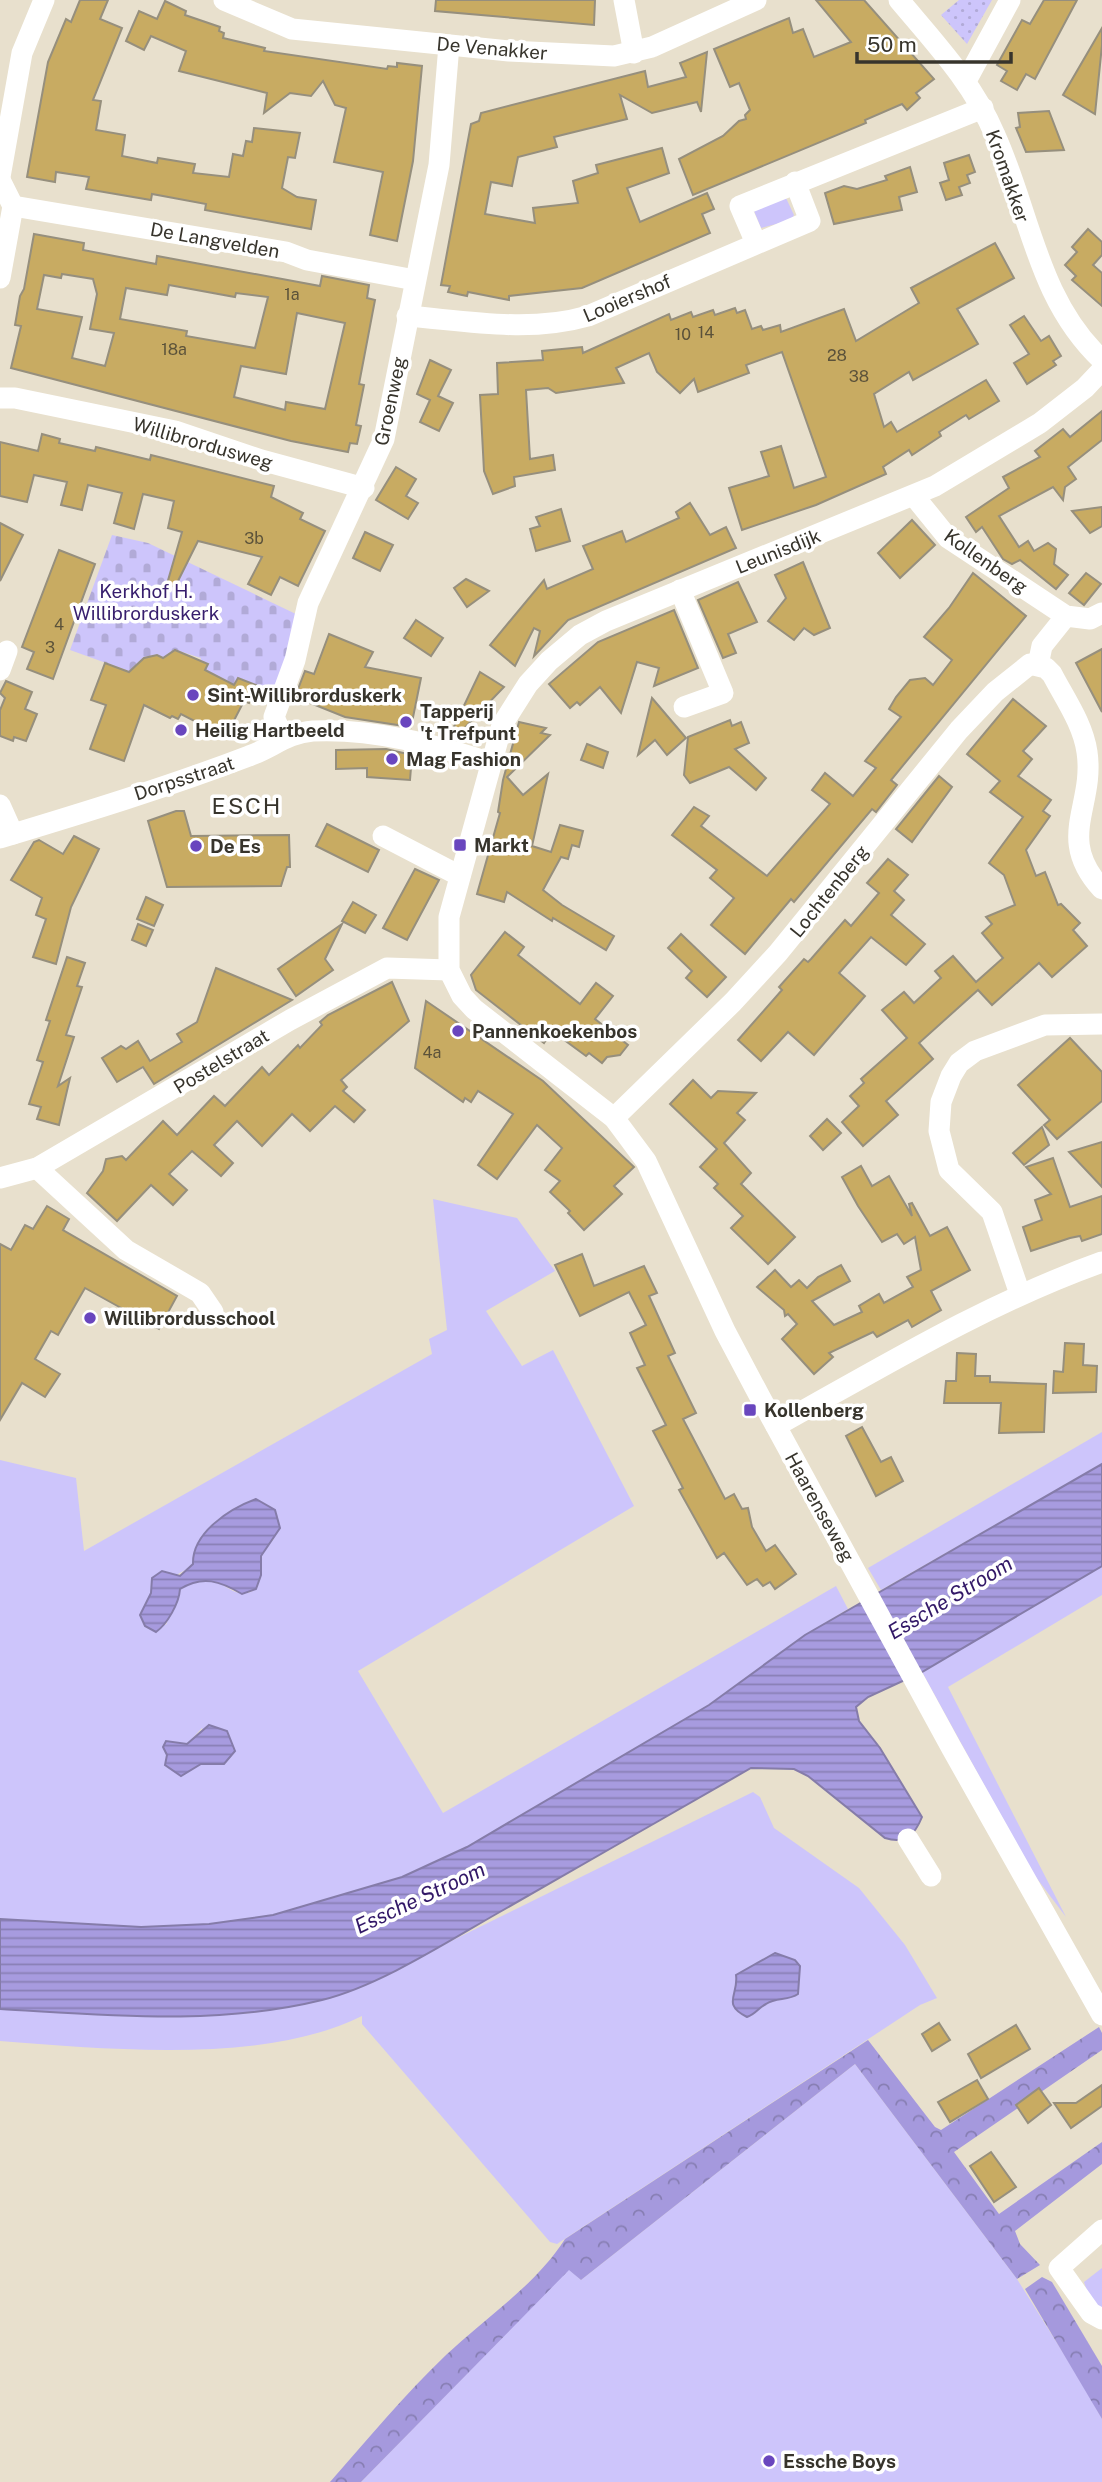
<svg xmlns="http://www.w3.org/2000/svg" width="1102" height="2482" viewBox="0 0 1102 2482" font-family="'Public Sans',sans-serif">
  <defs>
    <pattern id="forest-crowns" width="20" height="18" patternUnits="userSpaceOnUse" patternTransform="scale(1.75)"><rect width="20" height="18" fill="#a599dd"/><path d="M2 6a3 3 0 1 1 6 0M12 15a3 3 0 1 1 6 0" fill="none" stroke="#877eb3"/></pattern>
    <pattern id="cemetery-stones" width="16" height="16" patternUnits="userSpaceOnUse" patternTransform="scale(1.75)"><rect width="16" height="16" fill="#cdc5fb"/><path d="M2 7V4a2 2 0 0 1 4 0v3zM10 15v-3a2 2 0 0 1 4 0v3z" fill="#b1aad7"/></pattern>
    <pattern id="park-dots" width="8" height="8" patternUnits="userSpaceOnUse" patternTransform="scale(1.75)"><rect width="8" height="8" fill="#cdc5fb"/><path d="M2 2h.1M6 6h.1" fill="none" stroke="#b1aad7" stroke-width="1.8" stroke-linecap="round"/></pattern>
    <pattern id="water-rules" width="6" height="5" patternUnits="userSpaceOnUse" patternTransform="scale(1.75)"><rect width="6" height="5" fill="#a79bdf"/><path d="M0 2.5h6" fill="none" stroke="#897fb5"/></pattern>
  </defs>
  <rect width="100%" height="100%" fill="#e8e0cd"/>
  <g fill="#cdc5fb" fill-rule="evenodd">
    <path d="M786 198 794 215 791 220 761 228 754 211Z"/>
    <path d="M433 1199 517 1218 555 1271 486 1311 522 1366 553 1350 634 1506 358 1671 443 1813 836 1586 848 1609 805 1635 709 1705 467 1847 402 1877 273 1915 209 1924 141 1927 0 1919V1460L76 1478 84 1551 432 1354 429 1339 447 1330ZM274 1539C269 1544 262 1550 261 1557 257 1569 265 1591 246 1593 224 1596 220 1566 180 1589 180 1602 170 1612 166 1625L144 1605C166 1567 234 1551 274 1539ZM202 1728 213 1765 201 1764 181 1776 166 1765 167 1755 175 1743 187 1744Z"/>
    <path d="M1102 1432V1464L881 1590 868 1568Z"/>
    <path d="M1102 1566V1595L948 1687 1066 1917 1032 1872 922 1672Z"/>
    <path d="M753 1792 760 1797 774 1828 859 1888 905 1945 937 1998 920 2005 557 2244 550 2242 362 2024V2016C264 2065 108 2049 0 2041V2009L145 2017 253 2013 354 1989Z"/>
    <path d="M855 2064 1017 2279 1082 2383 1102 2419V2482H361L569 2269 581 2280Z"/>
    <path d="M1102 2268V2311L1089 2297 1084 2282Z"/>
  </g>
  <g fill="url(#forest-crowns)">
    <path d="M1099 2027 1102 2033V2050L954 2152 999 2214 1102 2142V2164L1015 2231 1020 2244 1040 2265 1017 2279 855 2064 581 2280 569 2270 361 2482H330C368 2439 405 2394 446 2355 486 2317 535 2286 565 2239L868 2040 935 2127 941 2130Z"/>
    <path d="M1042 2277 1052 2282 1102 2366V2419L1025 2289Z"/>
  </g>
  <path fill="url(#cemetery-stones)" d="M112 535 148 543 298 615 276 693 238 678 234 685 205 670 208 664 200 661 201 658 176 650 169 653 168 660C153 652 143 659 131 672L70 650Z"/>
  <path fill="url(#park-dots)" d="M959 0H992L967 44 941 15Z"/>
  <g fill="url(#water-rules)" stroke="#857ca9" stroke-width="2">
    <path d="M1102 1464V1566L922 1672 868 1697 856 1707 859 1721 880 1748 922 1817C914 1837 904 1844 885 1838L808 1776 794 1769 751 1768C667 1816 582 1865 498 1913 447 1942 379 1986 322 2000 217 2026 107 2015 0 2009V1919L141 1927 209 1924 273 1915 402 1877 467 1847 709 1705 805 1635Z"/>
    <path d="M256 1499 275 1510 280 1528 261 1556V1575L256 1589 242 1594C220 1581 203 1575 180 1589 179 1604 167 1624 156 1632L145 1626 140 1615 151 1593 152 1578 162 1571 180 1576 193 1564C192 1533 229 1509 256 1499Z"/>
    <path d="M209 1725 227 1731 235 1751 224 1764H201L181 1776 165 1765 167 1755 163 1747 166 1741 187 1744Z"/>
    <path d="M775 1953 795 1960 800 1966 798 1994C788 2001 776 1997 766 2004 758 2008 756 2014 747 2017 721 2004 739 1995 736 1975Z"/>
  </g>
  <g fill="#c8ab62" stroke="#968f7d" stroke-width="2" fill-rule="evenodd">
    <path d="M80 0H108L100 19 122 28 93 100 101 101 96 130 125 135 122 156 157 163 158 158 195 164 193 173 229 177 233 154 243 156 246 141 252 142 254 128 300 133 295 158 288 157 282 188 297 197 316 200 311 229 205 210 206 204 152 194 151 200 86 189 89 177 56 172 55 182 27 177 48 62 66 19 71 22Z"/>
    <path d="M436 0H595L594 25 435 11Z"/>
    <path d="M816 0H864L934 79 916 93 920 98 907 110 902 104 865 120 866 123 693 195 679 159 723 136 739 121 746 119 745 115 750 110 739 83 730 87 714 49 789 18 793 33 803 29 814 57 851 42Z"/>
    <path d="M1044 0H1077L1035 79 1026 74 1017 90 1001 81 1007 71 997 65 1022 20 1030 24Z"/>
    <path d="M165 1 186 11 185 15 220 27 219 31 224 33 223 38 265 48 264 51 387 69 388 66 397 67V63L422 66 413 161 397 241 370 235 383 172 334 162 346 108 335 105 323 81 311 96 290 93 264 113 267 93 179 71 186 51 151 36 144 50 126 41 139 11 157 19Z"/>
    <path d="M1102 28V45L1095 114 1063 95Z"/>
    <path d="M707 52 701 112 697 102 652 113 620 95 627 119 554 137 557 147 518 157 512 186 491 182 485 214 535 223 533 208 578 203 573 181 598 173 596 165 662 148 669 173 627 188 640 222 707 193 714 209 702 214 710 233 582 288 509 296V300L468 292 467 296 448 292 450 286 441 285 471 124 479 121 481 113 645 71 648 87 686 77 680 63Z"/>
    <path d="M1049 111 1064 150 1026 152 1016 128 1020 127 1018 113Z"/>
    <path d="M969 155 975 172 967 175 970 183 959 187 962 195 946 200 940 183 949 180 944 163Z"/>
    <path d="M910 167 917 192 899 197 902 210 834 224 825 193 844 186 857 189 887 180 885 176Z"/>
    <path d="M1088 229 1102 242V255L1093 265 1102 273V306L1072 280 1076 276 1065 265 1077 252 1072 247Z"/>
    <path d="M34 234 84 243 83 250 156 264 157 256 320 286 322 276 369 285 367 298 375 300 359 384 364 385 356 425 361 426 357 444 350 443 348 452 291 441 11 368 21 326 15 325 20 296 24 289ZM62 274 93 279 97 294 90 329 114 333 105 366 72 358 82 317 37 309 44 275 61 278ZM169 285 235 297 236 293 268 297 255 348 186 336 187 331 120 319 126 288 167 295ZM297 313 345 323 325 409 286 402 285 410 234 397 241 366 286 374Z"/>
    <path d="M995 243 1014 278 957 309 978 344 913 380 909 372 874 394 884 427 891 422 897 432 986 380 999 401 969 419 966 415 939 432 941 436 912 455 909 450 883 467 886 474 816 505 742 530 729 488 769 476 761 452 781 446 794 488 826 477 782 352 746 365 749 373 698 392 694 379 680 393 657 372 649 353 616 368 624 383 556 393 548 388 526 390 530 459 553 455 555 470 514 477 515 486 493 494 484 471 480 395 498 394 497 363 543 360 542 351 582 347 583 353 669 314 671 320 691 312 693 317 713 310 715 315 735 308 737 313 745 310 752 329 761 326 763 330 780 325 781 332 844 309 856 341 919 303 911 288Z"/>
    <path d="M1024 316 1041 341 1049 336 1061 356 1053 361 1056 365 1027 384 1014 363 1029 354 1010 325Z"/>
    <path d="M430 360 451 370 438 396 453 403 439 431 420 422 430 400 417 394Z"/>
    <path d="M1102 411V440L1068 467 1076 479 1065 487 1063 500 1053 487 999 516 1019 547 1028 541 1034 551 1048 543 1056 549 1054 564 1068 575 1056 589 1020 560 1012 564 1003 559 982 527 976 532 966 517 1009 488 1003 477 1040 457 1035 451 1063 429 1070 437Z"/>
    <path d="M42 434 60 439 59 443 95 451 96 447 150 460 151 455 274 486 271 497 303 513 300 519 325 531 298 586 280 577 271 595 248 584 262 557 198 541 175 587 167 584 182 532 168 528 174 501 143 494 134 529 114 523 122 493 88 485 82 510 61 505 67 482 34 475 27 502 0 496V442L38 451Z"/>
    <path d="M396 467 416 479 406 496 418 503 408 519 376 500Z"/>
    <path d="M690 503 710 535 726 527 736 548 568 620 534 656 540 631 534 628 515 666 490 645 544 580 547 589 593 569 583 546 622 531 626 542 679 518 676 512Z"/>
    <path d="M1102 507V526L1090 533 1072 511Z"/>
    <path d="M561 509 570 541 536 551 530 529 540 526 536 517Z"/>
    <path d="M912 520 935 545 900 578 878 553Z"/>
    <path d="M0 523 23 535 0 581Z"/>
    <path d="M365 532 393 545 380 571 353 558Z"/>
    <path d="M59 550 95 564 53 679 27 669 34 652 22 647Z"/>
    <path d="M803 562 830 628 814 635 804 628 794 640 768 621 786 598 775 575Z"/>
    <path d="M973 573 1026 616 891 780 897 785 876 812 872 809 794 902 791 899 745 954 711 925 734 898 710 878 717 870 672 835 694 807 709 816 701 826 767 876 830 804 812 790 825 773 853 796 876 768 865 761 901 717 889 709 896 697 910 680 925 678 933 685 952 660 924 637 949 608Z"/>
    <path d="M1086 573 1101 584 1084 605 1069 593Z"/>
    <path d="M466 579 489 591 467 607 454 588Z"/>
    <path d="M738 582 757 622 728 634 736 653 723 658 698 600Z"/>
    <path d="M674 610 698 668 654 686 659 668 637 662 621 713 600 687 580 705 577 702 570 708 549 684 598 642Z"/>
    <path d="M416 620 443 638 431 656 404 638Z"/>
    <path d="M329 634 373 652 365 667 421 678 411 727 345 717 295 697 305 671 314 674Z"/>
    <path d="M1102 649V712L1076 663Z"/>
    <path d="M175 650 208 664 205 670 234 685 238 678 256 685 249 703 244 701 228 732H216L181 714 178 719 172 716 170 718 144 705 124 761 90 749 106 705 91 700 105 663 129 672 144 658 157 655 163 658Z"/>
    <path d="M480 672 504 687 455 738 449 737Z"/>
    <path d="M6 681 32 692 25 709 37 714 26 741 14 737 13 741 0 736V710L5 698 0 693Z"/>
    <path d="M652 698 686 738 667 755 655 740 638 755Z"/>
    <path d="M1013 699 1046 726 1023 751 1032 759 1018 776 1051 800 1043 811 1050 816 1026 850 1036 876 1045 872 1058 905 1061 904 1080 923 1073 930 1087 946 1052 977 1039 963 992 1005 978 990 919 1043 933 1059 886 1101 898 1115 863 1146 842 1122 859 1106 850 1096 864 1083 861 1079 907 1038 882 1010 904 992 914 1003 941 978 935 971 953 956 976 982 1003 958 982 933 992 924 986 917 1015 905 1004 875 989 863 1023 817 990 792 1000 781 967 754Z"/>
    <path d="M730 720 732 726 741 722 749 743 735 749 766 778 756 790 729 767 690 783 684 775 688 737Z"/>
    <path d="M519 722 546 728 541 733 550 735 507 777 523 795 548 774 532 846 551 852 560 825 583 831 579 847 572 845 568 859 561 857 543 890 562 905 614 936 606 950 553 918 552 921 507 892 504 902 477 894 500 813 498 812 503 780Z"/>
    <path d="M587 744 608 752 603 768 581 760Z"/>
    <path d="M386 749 412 755 410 780 367 777V768L336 769V750Z"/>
    <path d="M939 776 952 787 912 842 896 829Z"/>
    <path d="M176 811H184L191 836 289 835 290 867H287L281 886 167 887 148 821Z"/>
    <path d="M327 824 379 850 368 872 316 846Z"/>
    <path d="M74 836 99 849 71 907 56 964 33 957 46 919 36 915 42 898 11 880 34 842 39 840 63 854Z"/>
    <path d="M888 859 908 875 894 891 904 900 891 915 925 944 906 965 871 937 839 973 865 996 814 1055 788 1032 761 1061 738 1040 782 990 779 987 804 959 808 962 811 959 845 920 851 926 879 893 867 883Z"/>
    <path d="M415 869 439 880 407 940 383 928Z"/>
    <path d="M146 897 163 905 154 926 137 919Z"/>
    <path d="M353 902 376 915 365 933 342 921Z"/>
    <path d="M138 924 153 930 146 946 132 940Z"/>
    <path d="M342 924 325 959 333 970 296 996 278 969Z"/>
    <path d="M505 932 524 947 518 955 580 1004 596 983 613 996 595 1019 628 1045 620 1055 607 1057 602 1063 589 1053 586 1056 552 1031 544 1043 476 990 471 975Z"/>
    <path d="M681 934 726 977 707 997 686 978 692 971 668 948Z"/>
    <path d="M67 957 85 963 77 986 82 987 66 1035 74 1037 58 1086 70 1078 59 1125 37 1119 41 1107 29 1104 43 1062 37 1060 50 1021 46 1020Z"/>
    <path d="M216 968 292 1000 154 1084 143 1067 117 1082 102 1058 121 1046 126 1049 138 1041 150 1061 182 1042 177 1034 197 1022Z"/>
    <path d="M392 982 409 1021 341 1080 347 1087 343 1091 365 1110 354 1122 335 1106 310 1131 292 1114 262 1146 237 1121 214 1145 233 1163 221 1176 192 1151 169 1174 187 1190 173 1205 151 1185 117 1221 87 1193 103 1171 106 1159 122 1156 126 1160 163 1121 177 1135 214 1096 225 1106 262 1067 269 1075 298 1045 300 1048 322 1025 320 1022 328 1015Z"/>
    <path d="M426 1001 543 1081 634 1167 614 1186 622 1194 584 1230 568 1213 570 1211 550 1192 560 1181 545 1170 562 1148 537 1125 497 1179 478 1165 513 1114 478 1091 471 1102 465 1098 463 1102 415 1068Z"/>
    <path d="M1070 1038 1102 1072V1101L1057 1139 1044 1125 1050 1120 1018 1085Z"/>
    <path d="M693 1080 711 1098 718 1091 756 1093 737 1113 745 1120 724 1143 751 1173 741 1184 795 1237 768 1264 731 1228 743 1216 714 1188 718 1184 700 1167 717 1149 670 1104Z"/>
    <path d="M827 1119 841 1133 823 1150 810 1136Z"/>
    <path d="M1042 1127 1049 1145 1024 1165 1013 1153Z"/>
    <path d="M1102 1142V1187L1069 1152Z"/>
    <path d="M1053 1158 1070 1207 1102 1196V1234L1082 1241 1080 1236 1070 1238 1031 1251 1023 1227 1042 1220 1035 1200 1051 1194 1026 1167Z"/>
    <path d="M861 1166 872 1186 889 1176 912 1216 909 1204 912 1203 930 1236 947 1227 970 1270 931 1291 941 1310 912 1327 908 1320 877 1337 873 1332 829 1353 833 1357 814 1374 782 1339 797 1324 788 1314 785 1316 784 1310 757 1287 775 1270 791 1287 799 1280 807 1288 818 1277 841 1265 850 1281 812 1301 834 1325 862 1312 859 1306 879 1294 884 1303 913 1287 907 1277 921 1270 915 1237 904 1244 897 1234 882 1242 858 1206 842 1177Z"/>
    <path d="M47 1206 69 1219 63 1230 177 1296 159 1329 85 1288 58 1335 51 1331 35 1359 60 1374 45 1397 22 1383 0 1420V1244L11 1250 25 1225 33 1229Z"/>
    <path d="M582 1254 594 1286 644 1266 657 1293 649 1296 675 1353 668 1356 696 1413 683 1419 725 1499 734 1494 742 1509 748 1508 752 1527 766 1551 775 1545 796 1574 775 1589 770 1582 763 1586 757 1579 747 1585 724 1553 717 1558 679 1490 683 1488 653 1431 666 1425 637 1368 645 1365 630 1333 646 1325 629 1292 580 1316 555 1265Z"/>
    <path d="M1065 1343 1084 1344 1083 1365 1097 1366 1096 1392 1053 1393 1054 1371 1063 1372Z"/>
    <path d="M957 1353 976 1354 975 1376H990V1382L1046 1384 1044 1432 999 1433 1001 1403H944L946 1381H956Z"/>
    <path d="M862 1427 881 1462 891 1457 903 1481 876 1496 846 1436Z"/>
    <path d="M939 2023 950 2040 932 2051 922 2034Z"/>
    <path d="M1016 2025 1030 2049 981 2078 968 2054Z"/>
    <path d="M977 2080 988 2099 950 2122 938 2102Z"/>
    <path d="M1102 2085V2106L1071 2128 1054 2103H1076Z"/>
    <path d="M1039 2088 1051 2105 1028 2123 1016 2105Z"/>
    <path d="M991 2152 1016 2187 994 2202 970 2166Z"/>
  </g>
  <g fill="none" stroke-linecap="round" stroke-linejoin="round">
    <g stroke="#fff" stroke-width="21">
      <path d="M224 0 292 29 509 51 614 56 652 47 756 0"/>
      <path d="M624 0 634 53"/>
      <path d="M899 0C935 43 973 83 995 135 1030 212 1037 299 1102 360"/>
      <path d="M966 81 1010 0"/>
      <path d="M0 177 22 53 44 0"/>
      <path d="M0 180 13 206 0 278"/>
      <path d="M13 206 286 252 307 260 415 280"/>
      <path d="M756 243 740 206 983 108"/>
      <path d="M407 316C467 321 529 333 588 316L810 221 795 182"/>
      <path d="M1102 370 1085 388 1040 423 935 486 606 621 580 635 549 661 528 684 502 725 449 917V970L462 996 474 1009 614 1118 646 1161 725 1331 760 1397 951 1747 1102 2015"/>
      <path d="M0 398H15L175 431 261 460 364 488"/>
      <path d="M914 496 948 538 1066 616 1090 619 1102 613"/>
      <path d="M680 590 723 693 684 707"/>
      <path d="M1038 665 1042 646 1066 616"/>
      <path d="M0 670 7 651"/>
      <path d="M283 737 274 717 295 660 308 603 384 439 439 165 449 45"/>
      <path d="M0 805 13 834"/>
      <path d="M383 836 460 876"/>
      <path d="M0 838C83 813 168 787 249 756 272 748 287 733 313 731 373 728 435 745 491 763"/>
      <path d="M614 1118 733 1002 778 953 959 730 995 692 1030 664 1046 668 1052 674C1065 699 1083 724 1087 752 1095 807 1055 838 1102 889"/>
      <path d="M37 1168 126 1250 200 1293 213 1312"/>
      <path d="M0 1178 37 1168 290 1020 387 968 449 970"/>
      <path d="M1020 1294 992 1212 949 1170 939 1131 941 1102 951 1076 959 1063 975 1051 1045 1025 1102 1024"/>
      <path d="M776 1426C882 1367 987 1303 1102 1262"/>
      <path d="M908 1839 931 1876"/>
      <path d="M1102 2230 1059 2268 1091 2313 1102 2319"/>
    </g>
  </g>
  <g fill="#6946be" stroke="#fff" stroke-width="2.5">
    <circle cx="193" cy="695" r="7"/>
    <circle cx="406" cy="722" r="7"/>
    <circle cx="181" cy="730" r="7"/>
    <circle cx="392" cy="759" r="7"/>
    <rect x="453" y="838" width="14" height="14" rx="3.5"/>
    <circle cx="196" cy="846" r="7"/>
    <circle cx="458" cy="1031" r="7"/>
    <circle cx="90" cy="1318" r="7"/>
    <rect x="743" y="1403" width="14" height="14" rx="3.5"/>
    <circle cx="769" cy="2461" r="7"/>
  </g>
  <g text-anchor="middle" stroke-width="7" stroke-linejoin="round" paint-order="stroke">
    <g font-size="16" fill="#5b523a">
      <text x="292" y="300">1a</text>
      <text x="706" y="338">14</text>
      <text x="683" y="340">10</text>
      <text x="174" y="355">18a</text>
      <text x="837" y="361">28</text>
      <text x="859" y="382">38</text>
      <text x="254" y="544">3b</text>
      <text x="59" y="630">4</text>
      <text x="50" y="653">3</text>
      <text x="432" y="1058">4a</text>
    </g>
    <g font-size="19" fill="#37342c" stroke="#fff">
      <text transform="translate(492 48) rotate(5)" y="7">De Venakker</text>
      <text transform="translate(1008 176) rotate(71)" y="7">Kromakker</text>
      <text transform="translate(215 240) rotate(10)" y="7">De Langvelden</text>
      <text transform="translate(627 298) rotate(-23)" y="7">Looiershof</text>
      <text transform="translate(390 401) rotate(-78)" y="7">Groenweg</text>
      <text transform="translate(203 443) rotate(16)" y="7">Willibrordusweg</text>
      <text transform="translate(778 551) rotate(-22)" y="7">Leunisdijk</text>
      <text transform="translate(986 561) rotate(35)" y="7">Kollenberg</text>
      <text transform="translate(184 778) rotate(-18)" y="7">Dorpsstraat</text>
      <text transform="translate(829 891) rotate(-51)" y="7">Lochtenberg</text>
      <text transform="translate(221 1061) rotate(-31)" y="7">Postelstraat</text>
      <text transform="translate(820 1507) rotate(61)" y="7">Haarenseweg</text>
    </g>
    <g font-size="19" fill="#371e6d" stroke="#fff">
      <text x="146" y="598">Kerkhof H.<tspan x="146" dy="22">Willibrorduskerk</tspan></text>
    </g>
    <g font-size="19" font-weight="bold" fill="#37342c" stroke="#fff" text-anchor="start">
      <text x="207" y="702">Sint-Willibrorduskerk</text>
      <text x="420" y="718">Tapperij<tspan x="420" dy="22">'t Trefpunt</tspan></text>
      <text x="195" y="737">Heilig Hartbeeld</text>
      <text x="406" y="766">Mag Fashion</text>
      <text x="474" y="852">Markt</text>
      <text x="210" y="853">De Es</text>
      <text x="472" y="1038">Pannenkoekenbos</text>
      <text x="104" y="1325">Willibrordusschool</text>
      <text x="764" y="1417">Kollenberg</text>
      <text x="783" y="2468">Essche Boys</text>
    </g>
    <g font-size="21" font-style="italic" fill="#321867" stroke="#fff">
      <text transform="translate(950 1598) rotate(-31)" y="7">Essche Stroom</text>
      <text transform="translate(420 1898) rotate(-25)" y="7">Essche Stroom</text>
    </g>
    <g font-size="23" letter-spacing="2" fill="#37342c" stroke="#fff">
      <text x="247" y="814">ESCH</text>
    </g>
  </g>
  <path d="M857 52v10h154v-10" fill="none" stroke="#37342c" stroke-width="3.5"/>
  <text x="867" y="52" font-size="21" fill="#37342c" stroke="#ffffff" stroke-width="5" paint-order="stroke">50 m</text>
</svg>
